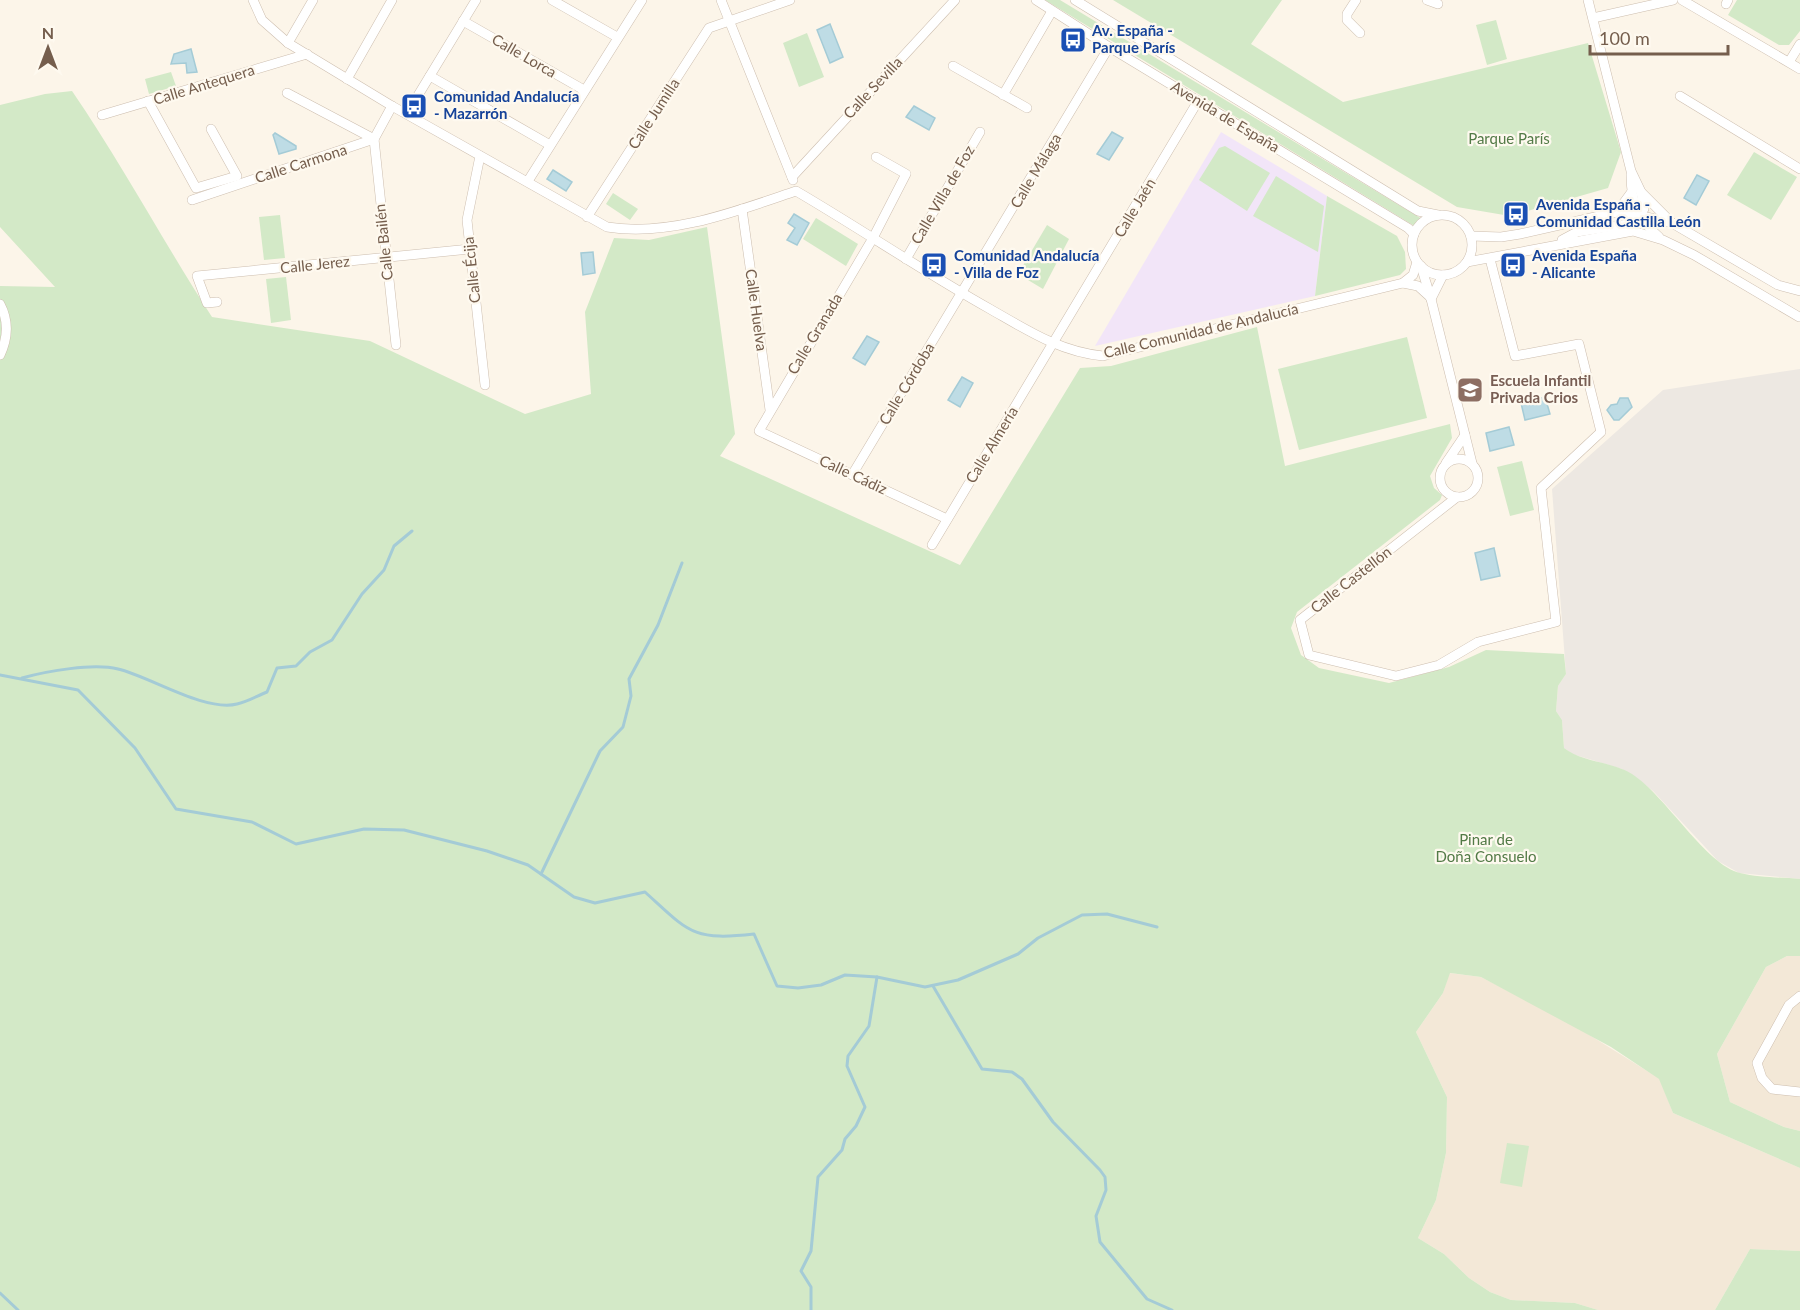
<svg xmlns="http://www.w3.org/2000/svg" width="1800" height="1310" viewBox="0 0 1800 1310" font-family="Lato,sans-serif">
  <rect width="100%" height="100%" fill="#fcf5e9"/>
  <g fill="#f3e8d7">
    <path d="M1787 956H1800V1131L1784 1127 1730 1102 1717 1054 1766 967Z"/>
    <path d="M1449 973 1481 977 1567 1021 1660 1079 1673 1113 1800 1168V1251L1750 1249 1715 1310H1598L1575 1303 1511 1300 1490 1292 1469 1278 1444 1254 1418 1238 1436 1200 1446 1153 1447 1097 1416 1032 1443 993Z"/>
  </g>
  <path fill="#ede8e2" d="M1800 369V879L1739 873 1718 861 1653 791 1634 776 1622 769 1572 754 1564 748 1562 720 1556 711 1558 686 1566 674 1552 489 1663 390Z"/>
  <path fill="#f2e5f8" d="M1221 132 1327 196 1315 296 1095 346Z"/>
  <g fill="#d3e9c7">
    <path d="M1045 0H1060L1422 219 1416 227Z"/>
    <path d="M1113 0H1282L1251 44 1343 102 1588 43 1621 152 1608 188 1510 216 1457 207Z"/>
    <path d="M1737 0H1800V31L1789 45H1779L1728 15Z"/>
    <path d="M1496 20 1507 59 1487 65 1476 25Z"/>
    <path d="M807 33 824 77 799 87 783 43Z"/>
    <path d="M171 72 176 86 149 94 145 79Z"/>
    <path d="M72 91C122 164 164 243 212 317L370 341 525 414 591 394 585 312 614 238 649 240 707 227 735 434 720 456 960 565 1080 368 1111 366 1257 327 1285 466 1450 424 1452 438 1430 476 1434 488 1442 495 1440 500 1297 612 1291 628 1301 655 1319 668 1389 683 1449 667 1486 650 1564 654 1566 674 1558 686 1556 711 1562 720 1564 748C1584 763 1611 761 1632 774 1666 796 1706 865 1740 873 1759 878 1781 877 1800 879V956H1787L1766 967 1717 1054 1730 1102 1784 1127 1800 1131V1168L1673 1113 1659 1079 1611 1047 1481 977 1450 973 1443 993 1416 1032 1447 1097 1446 1153 1436 1200 1418 1238 1444 1254 1469 1278 1490 1292 1511 1300 1575 1303 1598 1310H0V286L55 287 0 227V105L45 94Z"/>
    <path d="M1225 146 1270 173 1247 211 1199 180 1219 148Z"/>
    <path d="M1754 152 1797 177 1771 220 1727 195Z"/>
    <path d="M1276 176 1324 206 1318 252 1253 216Z"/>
    <path d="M613 193 638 209 630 220 606 204Z"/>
    <path d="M1327 196 1397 236 1405 252 1406 269 1400 275 1315 296Z"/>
    <path d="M280 215 285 258 264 260 259 217Z"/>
    <path d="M816 218 858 244 846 266 803 239Z"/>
    <path d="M1047 225 1069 239 1043 289 1018 274Z"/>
    <path d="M286 277 291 320 271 323 266 279Z"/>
    <path d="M1407 337 1427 418 1299 450 1278 369Z"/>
    <path d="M1522 461 1534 510 1510 516 1497 467Z"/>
    <path d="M1507 1143 1529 1146 1522 1187 1500 1183Z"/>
    <path d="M1750 1249 1800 1251V1310H1715Z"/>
  </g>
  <g fill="#bedce5" stroke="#a4cbd6" stroke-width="1.5">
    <path d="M830 24 843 57 830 63 817 30Z"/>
    <path d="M191 49 197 72 187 73 186 63 171 64 174 54Z"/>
    <path d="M914 106 935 118 929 130 906 117Z"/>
    <path d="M1112 132 1123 138 1109 160 1097 154Z"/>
    <path d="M275 133 296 146V149L279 154 273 135Z"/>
    <path d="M553 170 572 182 566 191 547 179Z"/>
    <path d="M1697 175 1709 181 1696 205 1684 198Z"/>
    <path d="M794 214 809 223 797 245 787 240 795 228 788 223Z"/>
    <path d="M593 252 595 273 583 275 581 253Z"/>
    <path d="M867 336 879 342 865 365 853 358Z"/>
    <path d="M962 377 973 383 960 407 948 400Z"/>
    <path d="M1545 397 1550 414 1525 420 1521 403Z"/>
    <path d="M1620 398H1628L1632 407 1619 420H1614L1607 410 1611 405 1617 404Z"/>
    <path d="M1509 427 1514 445 1490 451 1486 433Z"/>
    <path d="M1494 548 1500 576 1481 580 1475 553Z"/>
  </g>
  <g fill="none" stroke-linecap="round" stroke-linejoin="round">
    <g stroke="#a4cbd6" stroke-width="3">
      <path d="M0 675 78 690 135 748 176 809 252 822 296 844 364 829 404 830 487 851 528 865 574 897 595 903 645 892C689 932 692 941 754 934L777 986 798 988 821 985 845 975 877 977 925 987 958 980 1018 954 1038 938 1082 915 1107 914 1157 927"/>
      <path d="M22 678C47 671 93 663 118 669 149 676 204 712 237 704 247 702 257 696 267 692L277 668 296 666 310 652 332 640 362 594 384 570 394 546 412 531"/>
      <path d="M541 874 600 751 623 727 631 696 629 679 658 625 682 563"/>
      <path d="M933 986 982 1069 1012 1072 1022 1079 1053 1122 1100 1170 1105 1177 1106 1190 1096 1216 1100 1242 1147 1299 1172 1310"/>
      <path d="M0 1293 18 1310"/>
      <path d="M811 1310V1287L801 1271 811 1251 818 1177 842 1150 845 1139 856 1126 865 1107 847 1066 848 1056 869 1026 877 977"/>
    </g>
    <defs>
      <g id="minor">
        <path d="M253 0 262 20 288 43 392 106 607 227C670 237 737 211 796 191 861 229 924 272 990 309 1027 330 1060 352 1103 356L1403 283 1413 275 1417 262"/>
        <path d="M552 0 617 37"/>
        <path d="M721 0 793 180"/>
        <path d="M1036 0 1109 47 1408 228 1414 234"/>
        <path d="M1075 0 1418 211 1438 215"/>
        <path d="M1356 0 1347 14V20L1360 33"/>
        <path d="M1427 0 1438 4"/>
        <path d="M1588 0 1631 171 1641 192 1672 223"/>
        <path d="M1682 0 1800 69"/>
        <path d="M1726 4 1728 0"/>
        <path d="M1593 18 1673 0"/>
        <path d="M463 21 584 90"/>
        <path d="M288 43 313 0"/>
        <path d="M1789 62 1800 44"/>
        <path d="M953 66 1027 108"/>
        <path d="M430 76 550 145"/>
        <path d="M347 79 392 0"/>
        <path d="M287 93 374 139 396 345"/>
        <path d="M1003 95 1052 11"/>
        <path d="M1680 96 1800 169"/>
        <path d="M417 97 476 0"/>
        <path d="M148 101 196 188 237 176 211 129"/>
        <path d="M102 115 307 54"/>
        <path d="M480 156 467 220 485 385"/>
        <path d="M876 157 906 174 873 238 759 431 947 519"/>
        <path d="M1631 174C1631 203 1637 218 1659 237"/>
        <path d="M792 177 955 0"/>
        <path d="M528 181 642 0"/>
        <path d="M192 200 374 139 392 106"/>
        <path d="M742 209 770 410"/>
        <path d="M1617 212 1631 193"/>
        <circle cx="1442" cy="245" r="30"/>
        <path d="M587 217 709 28 790 0"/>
        <path d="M1471 236 1501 237 1520 234 1617 212 1639 215 1672 223 1778 285 1800 291"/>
        <path d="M1562 240 1577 232 1634 223 1644 209 1641 192"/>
        <path d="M906 259 980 132"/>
        <path d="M1467 262 1633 231 1663 240 1694 255 1799 317"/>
        <path d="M1421 266 1431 299 1472 463"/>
        <path d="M1403 283 1418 286 1429 296"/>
        <path d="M1431 299 1443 275"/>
        <path d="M217 302 207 303 197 276 470 249"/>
        <path d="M0 304C9 321 8 338 0 355"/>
        <circle cx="1459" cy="478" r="19"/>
        <path d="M1446 463 1465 435"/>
        <path d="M852 475 1109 47"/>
        <path d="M1457 497 1300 620 1309 655 1396 676 1439 665 1478 642 1556 622 1541 488 1601 432 1579 344 1515 356 1490 259"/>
        <path d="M932 545 1198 101"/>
        <path d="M1800 996 1789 1005 1757 1063 1762 1078 1772 1089 1800 1092"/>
      </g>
    </defs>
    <use href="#minor" stroke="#cdbeaf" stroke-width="10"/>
    <use href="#minor" stroke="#fff" stroke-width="9"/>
  </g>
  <defs>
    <symbol id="bus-square" viewBox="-11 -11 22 22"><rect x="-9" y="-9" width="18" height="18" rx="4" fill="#1a4fb4" stroke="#fef9ef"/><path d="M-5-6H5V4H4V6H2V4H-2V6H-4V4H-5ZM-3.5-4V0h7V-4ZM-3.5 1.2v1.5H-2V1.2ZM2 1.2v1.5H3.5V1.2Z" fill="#fff"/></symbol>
    <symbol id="school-square" viewBox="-11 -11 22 22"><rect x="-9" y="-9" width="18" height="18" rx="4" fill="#8d6e63" stroke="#fef9ef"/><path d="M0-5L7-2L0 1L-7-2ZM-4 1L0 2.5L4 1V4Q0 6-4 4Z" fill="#fff"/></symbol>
  </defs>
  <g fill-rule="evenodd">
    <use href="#bus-square" x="1058" y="25" width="30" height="30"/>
    <use href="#bus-square" x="399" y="91" width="30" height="30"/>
    <use href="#bus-square" x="1501" y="199" width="30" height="30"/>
    <use href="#bus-square" x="919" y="250" width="30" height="30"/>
    <use href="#bus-square" x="1498" y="250" width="30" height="30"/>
    <use href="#school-square" x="1455" y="375" width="30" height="30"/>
  </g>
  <g text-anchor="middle" stroke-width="4.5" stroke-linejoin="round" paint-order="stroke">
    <g font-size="15" font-weight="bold" fill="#164399" stroke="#fef9ef" text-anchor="start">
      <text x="1092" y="36">Av. España -<tspan x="1092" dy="17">Parque París</tspan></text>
      <text x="434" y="102">Comunidad Andalucía<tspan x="434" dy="17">- Mazarrón</tspan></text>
      <text x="1536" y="210">Avenida España -<tspan x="1536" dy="17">Comunidad Castilla León</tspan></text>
      <text x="954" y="261">Comunidad Andalucía<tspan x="954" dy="17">- Villa de Foz</tspan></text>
      <text x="1532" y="261">Avenida España<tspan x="1532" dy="17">- Alicante</tspan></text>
    </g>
    <g font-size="15" fill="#755e4d" stroke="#fef9ef">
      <text transform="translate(524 56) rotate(30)" y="5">Calle Lorca</text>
      <text transform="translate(204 85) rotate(-17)" y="5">Calle Antequera</text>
      <text transform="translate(873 88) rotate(-47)" y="5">Calle Sevilla</text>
      <text transform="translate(654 114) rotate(-57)" y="5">Calle Jumilla</text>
      <text transform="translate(1225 117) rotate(31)" y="5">Avenida de España</text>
      <text transform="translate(301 164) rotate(-18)" y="5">Calle Carmona</text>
      <text transform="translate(1036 171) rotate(-59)" y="5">Calle Málaga</text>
      <text transform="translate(943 195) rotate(-60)" y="5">Calle Villa de Foz</text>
      <text transform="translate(1135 208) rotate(-59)" y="5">Calle Jaén</text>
      <text transform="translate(384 242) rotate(-96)" y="5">Calle Bailén</text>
      <text transform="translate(315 265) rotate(-6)" y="5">Calle Jerez</text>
      <text transform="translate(472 270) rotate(-96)" y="5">Calle Écija</text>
      <text transform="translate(756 310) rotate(82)" y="5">Calle Huelva</text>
      <text transform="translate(1201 331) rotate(-13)" y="5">Calle Comunidad de Andalucía</text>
      <text transform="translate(815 334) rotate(-59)" y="5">Calle Granada</text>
      <text transform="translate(907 384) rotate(-59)" y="5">Calle Córdoba</text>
      <text transform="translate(992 445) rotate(-59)" y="5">Calle Almería</text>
      <text transform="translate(853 475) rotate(25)" y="5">Calle Cádiz</text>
      <text transform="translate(1351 580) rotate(-38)" y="5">Calle Castellón</text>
    </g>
    <g font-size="15" fill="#527a46" stroke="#fef9ef">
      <text x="1509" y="144">Parque París</text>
      <text x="1486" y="845">Pinar de<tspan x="1486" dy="17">Doña Consuelo</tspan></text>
    </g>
    <g font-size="15" font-weight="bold" fill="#785e54" stroke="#fef9ef" text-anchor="start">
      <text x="1490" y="386">Escuela Infantil<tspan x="1490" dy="17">Privada Crios</tspan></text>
    </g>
  </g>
  <g transform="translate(48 48)" stroke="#fef9ef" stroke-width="4.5" paint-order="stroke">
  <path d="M0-4.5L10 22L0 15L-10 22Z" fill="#755e4d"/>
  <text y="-9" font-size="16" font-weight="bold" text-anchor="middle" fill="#755e4d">N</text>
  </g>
  <path d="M1590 45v9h138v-9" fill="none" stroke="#755e4d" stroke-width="3"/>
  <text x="1599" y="45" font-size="18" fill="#755e4d" stroke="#fef9ef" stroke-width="4.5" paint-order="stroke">100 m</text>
</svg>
